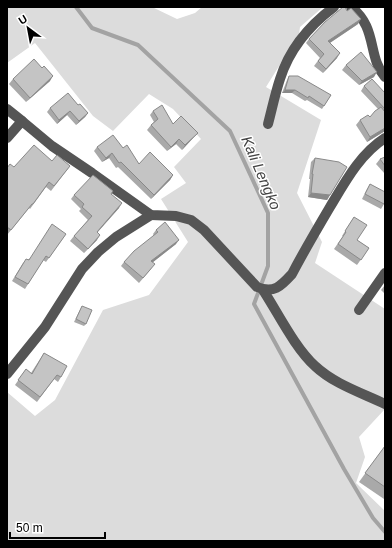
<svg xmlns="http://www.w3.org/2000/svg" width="392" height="548" viewBox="0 0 392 548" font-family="Helvetica,sans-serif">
  <rect width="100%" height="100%" fill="#fff"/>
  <path fill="#dcdcdc" d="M7 7H152L177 19 195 13 202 7H323L300 27 299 34 266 87 321 120 297 193 322 242 315 263 385 309V409L359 437 365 457 356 483 385 511V541H7V392L35 416 55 400 103 310 149 295 188 242 161 199 186 183 174 167 201 139 173 109 149 94 113 131 93 116 35 43 7 63Z"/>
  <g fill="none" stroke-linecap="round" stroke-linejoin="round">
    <path stroke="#a3a3a3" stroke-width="4" d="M76 7 92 28 138 45 230 131 268 213V266L254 304 344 469 373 518 385 532"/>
    <g stroke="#555" stroke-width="10">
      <path d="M351 7C378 28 367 56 385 77"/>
      <path d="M7 109 22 121"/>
      <path d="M268 124C272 109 275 94 280 79 289 50 310 25 334 7"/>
      <path d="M7 138 22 121 52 146 92 173 151 215 176 216 191 220 204 230 257 287C274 294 281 286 292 274 304 251 317 229 330 207 345 182 360 154 385 138"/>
      <path d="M263 290C278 313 295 348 315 366 334 384 362 393 385 404"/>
      <path d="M359 310 385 273"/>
      <path d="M7 374 45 327 82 269 98 252 116 237 151 215"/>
    </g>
  </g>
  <g fill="#a9a9a9">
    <path d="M358 24 330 43 337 58 323 73 314 66 320 58 306 43 309 39Z"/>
    <path d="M346 65 374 77 359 85 342 70Z"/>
    <path d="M289 76 331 95 322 109 307 100 305 101 292 93H282L287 80Z"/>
    <path d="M13 79 50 81 26 102 9 84Z"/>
    <path d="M364 86 385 93V131L367 142 356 125 360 120 370 117 378 109 361 91Z"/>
    <path d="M78 105 88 113 85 117 76 125 67 115 57 124 47 112 50 108Z"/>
    <path d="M153 111 173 124 198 133 194 137 182 150 176 144 167 151 147 130 151 125 154 122 150 115Z"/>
    <path d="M97 147 123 148 139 164 173 175 170 180 151 199 118 167 116 168 109 158 102 162 94 151Z"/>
    <path d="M385 157V174L376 164 380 159Z"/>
    <path d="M315 158 330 195 327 200 308 197 310 179H309L311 162Z"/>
    <path d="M52 161 70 166 51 191 46 187 30 209 29 208 7 235V168Z"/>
    <path d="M370 184 384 204 381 209 362 199 367 189Z"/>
    <path d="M111 194 119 208 97 233V240L84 253 70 241 74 236 88 220 79 211 81 209 71 199 74 195Z"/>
    <path d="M354 217 357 240 369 248 357 265 334 249 343 236H342Z"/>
    <path d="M156 230 176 244 153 262 151 269 139 283 121 266 124 262 154 236 153 234Z"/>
    <path d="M66 234 46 262 43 260 25 289 12 281 23 263Z"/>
    <path d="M385 285V294L381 290Z"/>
    <path d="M82 306 86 324 84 326 74 322Z"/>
    <path d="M44 353 61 377 58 382 54 379 37 402 15 385 26 369 31 373Z"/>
    <path d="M385 446V498L384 499 359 482Z"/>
  </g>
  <g fill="#898989">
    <path d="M361 19 358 24 325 46 328 41Z"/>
    <path d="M340 53 337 58 323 73 326 69Z"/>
    <path d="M377 72 374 77 359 85 362 81Z"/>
    <path d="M53 76 50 81 26 102 30 98Z"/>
    <path d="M285 90H295L292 93H282Z"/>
    <path d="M70 111 67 115 57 124 59 120Z"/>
    <path d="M88 113 85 117 76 125 79 121Z"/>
    <path d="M385 128V131L367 142 370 137Z"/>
    <path d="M198 133 194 137 182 150 185 145Z"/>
    <path d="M179 139 176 144 167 151Z"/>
    <path d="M112 153 109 158 102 162 106 158Z"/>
    <path d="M173 175 170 180 151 199 154 195Z"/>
    <path d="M311 193 330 195 327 200 308 197Z"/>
    <path d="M122 203 119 208 93 237 97 232Z"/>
    <path d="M100 235 97 240 84 253 88 249Z"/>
    <path d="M179 240 176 244 148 266 151 261Z"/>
  </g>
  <g fill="#c4c4c4" stroke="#898989">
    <path d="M343 7H345L347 11 351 8 361 19 328 41 340 53 326 69 318 61 324 54 309 39 325 22Z"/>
    <path d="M361 52 377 72 362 81 346 65Z"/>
    <path d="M34 59 42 68 44 66 53 76 30 98 13 79Z"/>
    <path d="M289 76H298L331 95 324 106 309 96 308 98 295 90H285Z"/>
    <path d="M372 79 385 93V109L364 86Z"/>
    <path d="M68 93 78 105 80 104 88 113 79 121 70 111 59 120 50 108Z"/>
    <path d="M162 105 173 124 181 116 198 133 185 145 179 139 171 147 151 125 158 119 153 111Z"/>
    <path d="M381 107 385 112V128L370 137 360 120 368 115 370 117 375 111Z"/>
    <path d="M113 135 123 148 127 145 139 164 150 152 173 175 154 195 121 162 119 163 112 153 106 158 97 147Z"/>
    <path d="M34 145 52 161 57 155 70 166 54 186 49 182 33 204H32L11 230 7 227V168L10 164 14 167Z"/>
    <path d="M385 157V166L380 159Z"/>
    <path d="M315 158 339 162 347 167 330 195 311 193 313 174H312Z"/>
    <path d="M93 175 113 191 111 194 122 203 97 232 100 235 88 249 74 236 92 216 82 207 84 204 74 195Z"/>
    <path d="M370 184 385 192V202L384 204 365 194Z"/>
    <path d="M354 217 367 225 357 240 369 248 361 260 338 244 346 232 345 231Z"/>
    <path d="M165 222 179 240 151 261 155 264 143 278 124 262 134 251 158 232 156 230Z"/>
    <path d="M52 224 66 234 49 258 46 256 28 284 15 277 26 259 29 260Z"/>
    <path d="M82 306 92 310 86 324 76 319Z"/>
    <path d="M44 353 67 366 61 377 57 375 40 397 18 380 26 369 32 374Z"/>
    <path d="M385 446V487L365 473Z"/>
  </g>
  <g text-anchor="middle" stroke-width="3" stroke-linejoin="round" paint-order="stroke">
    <g font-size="15" font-style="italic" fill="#444" stroke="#fff">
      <text transform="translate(261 173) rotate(67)" y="5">Kali Lengko</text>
    </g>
  </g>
  <rect width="392" height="548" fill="none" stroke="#000000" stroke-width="16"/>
  <g transform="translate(28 28) rotate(328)" stroke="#ffffff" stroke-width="3" paint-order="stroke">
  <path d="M0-3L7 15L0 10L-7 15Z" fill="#000000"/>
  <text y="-6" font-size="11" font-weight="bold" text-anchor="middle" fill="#000000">U</text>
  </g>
  <path d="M10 532v6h95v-6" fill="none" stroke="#000000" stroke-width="2"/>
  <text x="16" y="532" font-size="12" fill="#000000" stroke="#ffffff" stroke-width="3" paint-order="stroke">50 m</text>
</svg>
